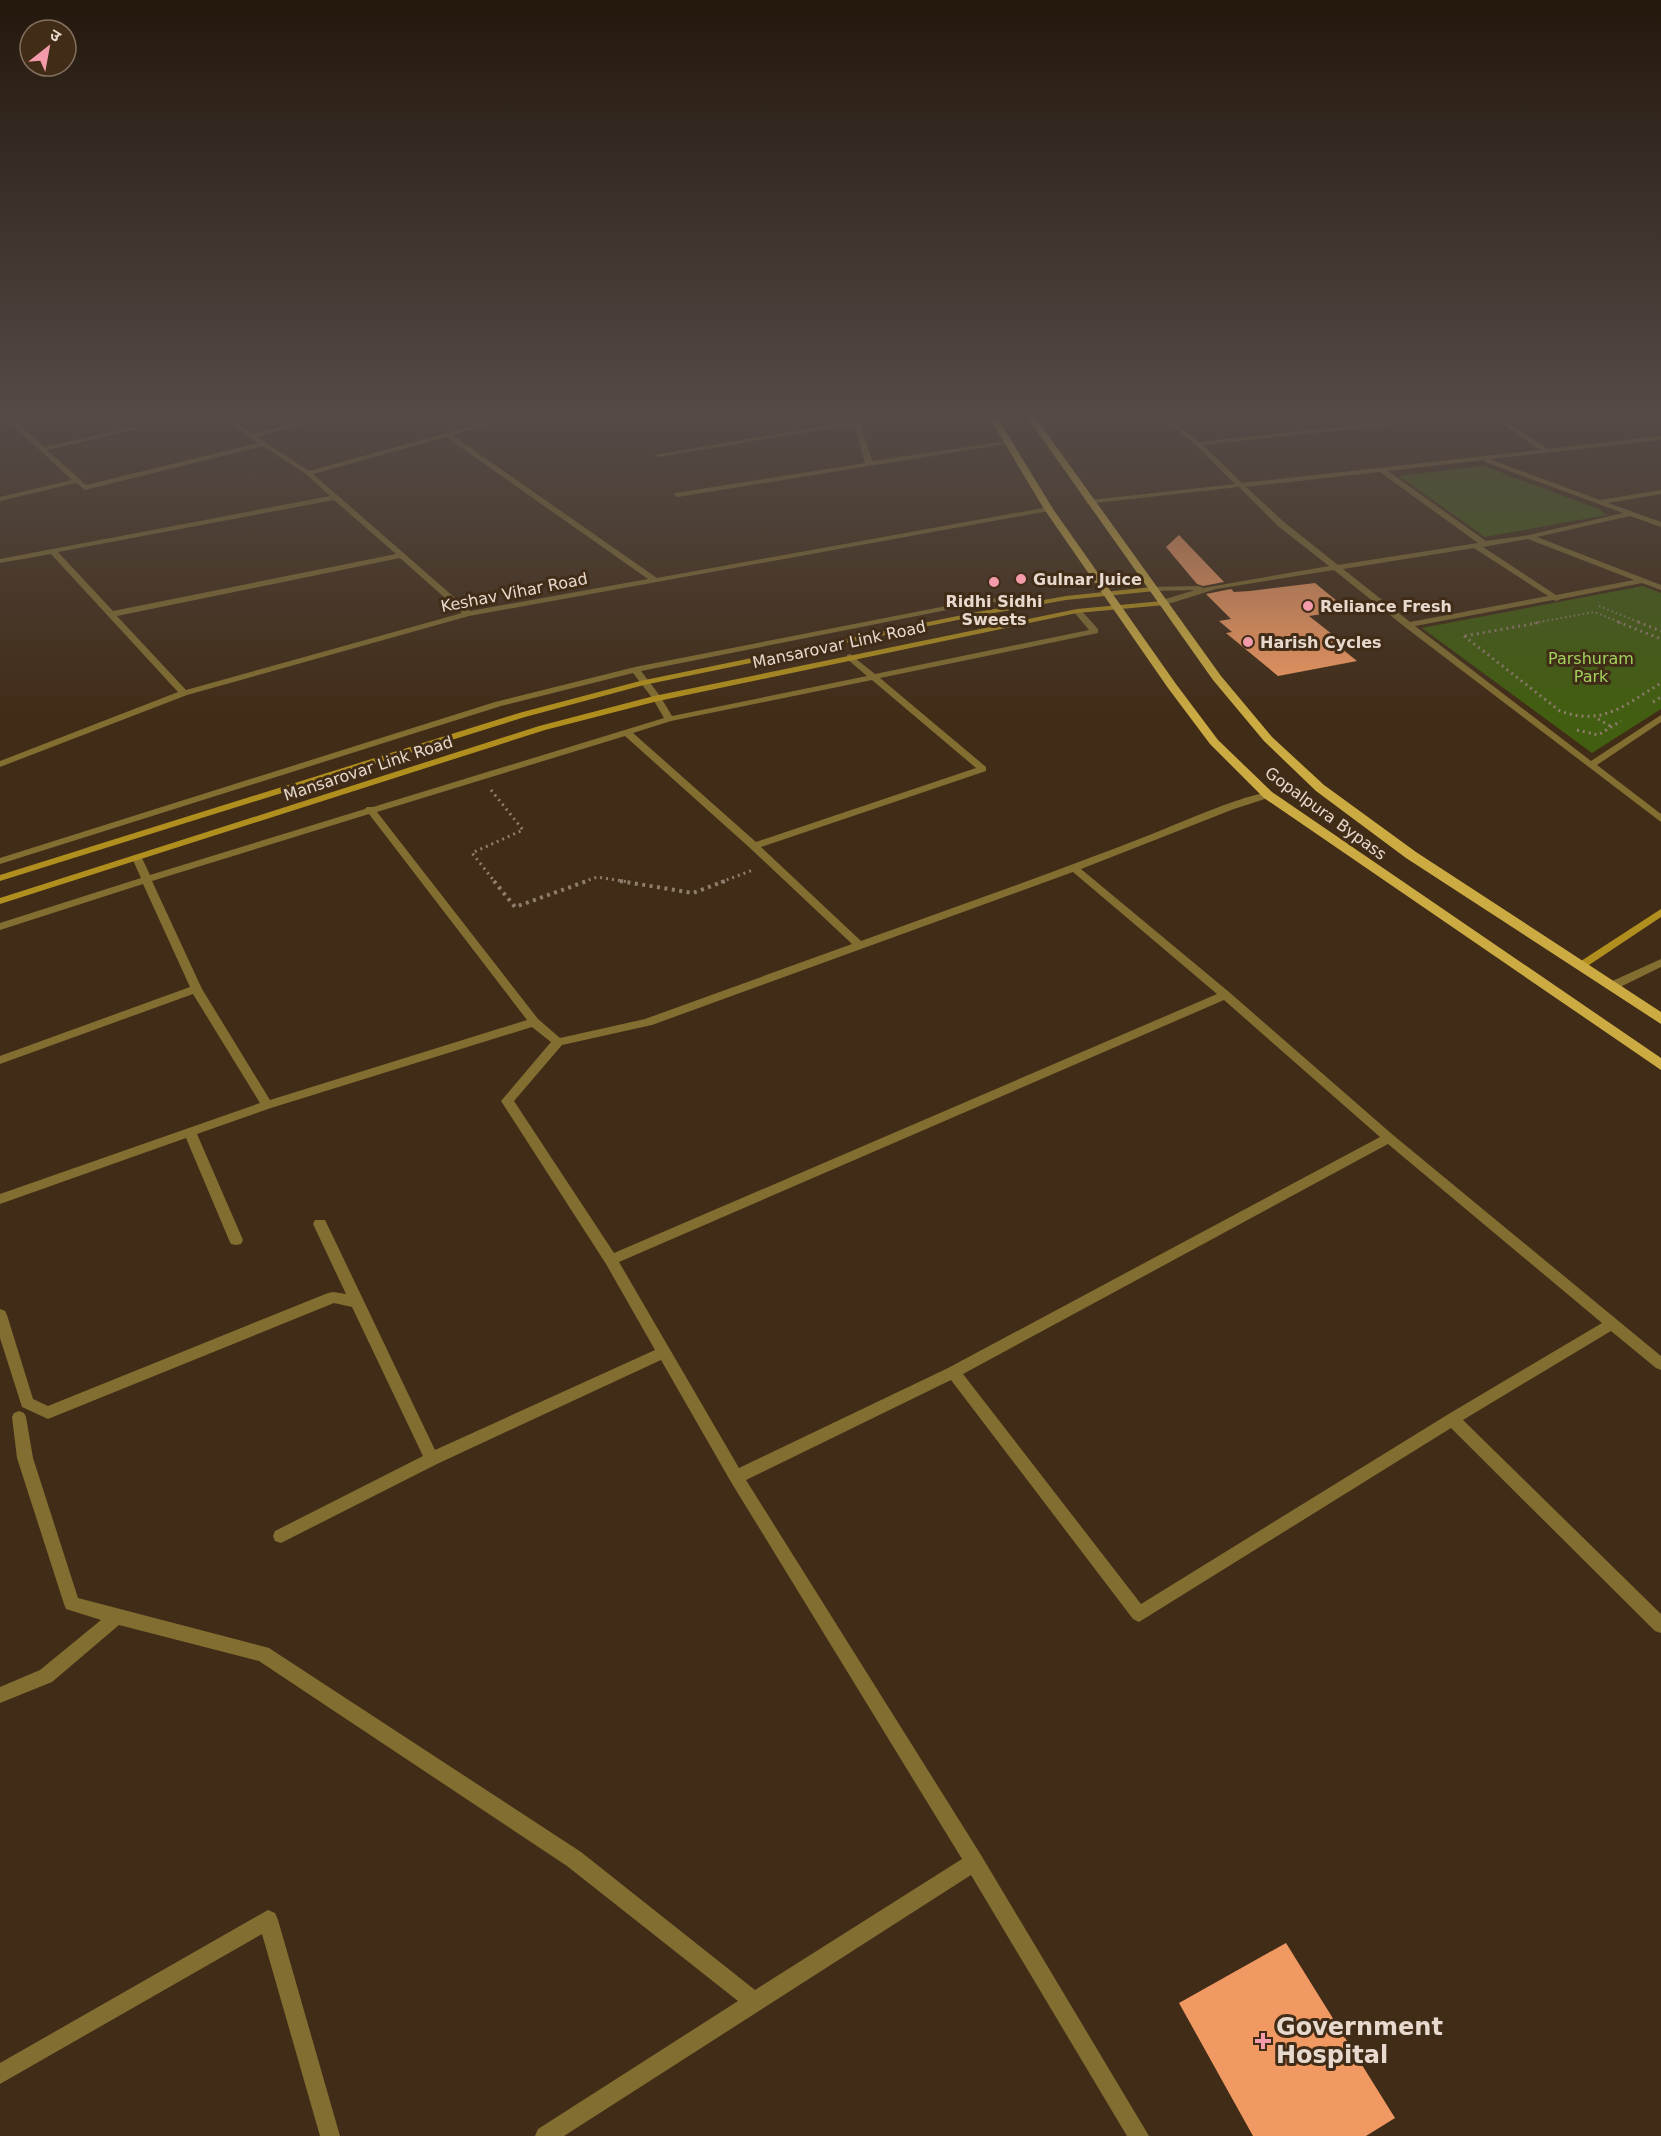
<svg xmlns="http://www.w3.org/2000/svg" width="1661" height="2136" viewBox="0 0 1661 2136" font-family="'DejaVu Sans','Noto Sans Devanagari',sans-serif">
  <rect width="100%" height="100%" fill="#412c17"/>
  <g fill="#425e10">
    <path d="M1483 466 1599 509 1607 515 1485 537 1399 476Z"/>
    <path d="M1643 586 1661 593V709L1592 753 1422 628Z"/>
  </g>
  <g fill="#f19962">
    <path d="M1179 535 1224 582 1203 586 1197 584 1166 547Z"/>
    <path d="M1315 583 1348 610 1309 616 1337 638 1331 640 1357 661 1278 676 1226 633 1232 632 1219 621 1231 619 1206 594 1231 589 1234 592 1250 591Z"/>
    <path d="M1286 1943 1395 2118 1366 2136H1253L1179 2003Z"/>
  </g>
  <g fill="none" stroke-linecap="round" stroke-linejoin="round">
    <g stroke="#8f7d6d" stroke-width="2" stroke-dasharray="1.5 3" stroke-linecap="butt">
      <path d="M1599 606 1641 623"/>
      <path d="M1534 623 1594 612 1622 623"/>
    </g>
    <g stroke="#8f7d6d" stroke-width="3" stroke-dasharray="2 4" stroke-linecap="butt">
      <path d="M1618 622 1661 639"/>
      <path d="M1638 622 1661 631"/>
      <path d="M1464 636 1560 711C1603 727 1626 704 1661 683"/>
      <path d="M1465 636 1542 622"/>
      <path d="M1653 702 1661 697"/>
      <path d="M1598 719 1612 727"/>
      <path d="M1577 730 1598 735 1621 721"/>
      <path d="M491 790 523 830 472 853 495 882"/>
      <path d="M583 882 597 877 629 882"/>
      <path d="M721 882 753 870"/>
    </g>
    <g stroke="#8f7d6d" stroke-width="4" stroke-dasharray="3 4.5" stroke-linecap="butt">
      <path d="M494 881 515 907 587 881"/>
      <path d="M620 881 693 893 725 881"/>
    </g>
    <path fill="#826e31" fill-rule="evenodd" d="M1661 959V967L1616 989H1608L1606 986 1608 983Z"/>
    <g fill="#826e31" fill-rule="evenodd">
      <path d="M220 417H227L253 434 313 417H322L321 418 257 437 309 471 504 417H513L512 418 452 435 657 578 1049 507 1053 509 1049 511 469 616 187 695 0 767V761L178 692 51 554 0 563V559L330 496 306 474 263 446 85 490 76 483 0 501V497L72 480 13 425 18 424 44 447 136 427V429L47 450 86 485 258 443ZM446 437 648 579 470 611 313 474ZM334 500 396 554 113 611 58 552ZM400 558 462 613 186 690 117 616Z"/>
      <path d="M850 417H856L860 422 872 461 1008 441 1011 443 678 497 674 495 675 493 865 463 854 424 658 457 655 455 853 421Z"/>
      <path d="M1162 417H1168L1199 442 1431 417H1448L1445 419 1203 445 1242 483 1540 450 1492 417H1499L1548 449 1661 436V440L1489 459 1600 500 1661 490V494L1608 503 1661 522V527L1630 516 1537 537 1661 585V590L1642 583 1561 599 1557 601 1553 600 1415 626 1591 761 1661 715V722L1597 765 1661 814V822L1405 627 1334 570 1216 589 1165 605H1159V601L1195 590 1152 591 1148 589 1149 587 1199 586 1203 588 1329 566 1278 526 1239 487 1087 504V500H1090L1235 484 1196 445ZM1484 460 1485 462 1623 513 1529 535 1486 541 1388 471ZM1380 472 1478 543 1338 565 1284 522 1246 487ZM1528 539 1634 580 1556 595 1483 547ZM1474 548 1548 596 1410 622 1343 569Z"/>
      <path d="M987 598 1039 601 1043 603 1039 605 987 602 641 671 660 696 672 716 867 676 847 659V655L850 654 875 674 1089 630 1073 611 1080 609 1098 629V633L880 678 986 767V771L761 847 861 941C958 906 1055 872 1152 834 1173 826 1254 790 1271 793V797L1234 809 1081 869 1229 992 1393 1135 1661 1356V1370L1656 1368 1611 1331 1463 1420 1661 1614V1633L1655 1631 1451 1428 1139 1622 1133 1619 951 1380 746 1480 981 1855 1149 2136H1127L971 1875 564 2136H535L538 2129 738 2001 567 1866 259 1661 119 1625 52 1682 0 1703V1687L40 1670 101 1620 66 1609 64 1604 17 1458 12 1417 14 1413 19 1411 24 1413 26 1417 33 1458 78 1598 269 1648 581 1852 755 1990 962 1859 731 1482 661 1360 437 1464 281 1543 275 1541 273 1536 275 1531 423 1456 352 1307 334 1303 48 1419 22 1407 0 1338V1309L5 1311 7 1315 33 1399 48 1406 328 1293 333 1292 346 1294 313 1224 315 1220H325L327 1224 435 1450 655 1350 606 1264 501 1101 551 1042 532 1027 271 1108 197 1134 243 1240 241 1244 236 1245 231 1244 229 1240 186 1138 0 1204V1194L260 1103 193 994 0 1064V1056L190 987 143 884 0 930V923L141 878 132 858 133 856H141L150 875 365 809 367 807H373L664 718 653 699 633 673 501 706 0 864V858L495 702 635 667ZM872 680 976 768 756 842 633 733 671 721ZM625 736 750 848 852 944 645 1019 560 1038 538 1019 377 812ZM369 814 527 1020 270 1100 202 989 152 881ZM1073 872 1217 994 614 1253 514 1101 562 1045 652 1025ZM1224 1000 1380 1137 948 1368 739 1468 619 1262ZM1388 1144 1602 1323 1447 1415 1141 1604 963 1374Z"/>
      <path d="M268 1910 275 1913 278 1920 340 2136H320L262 1934 0 2084V2063Z"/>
    </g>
    <g fill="#b08f1e" fill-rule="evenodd">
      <path d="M1152 587 1156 589 1155 591 1066 600 977 616 644 685 525 717 0 881V875L519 713 640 681 977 612 1066 596Z"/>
      <path d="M1162 601 1166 603 1165 605 1077 613 658 701 545 730 0 904V898L539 726 654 696 1077 609Z"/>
      <path d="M1661 909V917L1586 967H1578L1576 965 1578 963Z"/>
    </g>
    <g fill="#cbab42" fill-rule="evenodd">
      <path d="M989 417H997L1053 509 1176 684 1218 740 1272 792 1661 1058V1070L1264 798 1210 744 1168 688 1044 509Z"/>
      <path d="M1027 417H1035L1221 676 1272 737 1324 785 1416 852 1661 1012V1024L1406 858 1316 791 1264 741 1213 680Z"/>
    </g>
  </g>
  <linearGradient id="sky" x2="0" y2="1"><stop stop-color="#24180d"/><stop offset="0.58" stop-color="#544b47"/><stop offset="1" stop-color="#544b47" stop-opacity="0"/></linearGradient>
  <rect width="1661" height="716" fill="url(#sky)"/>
  <g fill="#f39aab" stroke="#412c17" stroke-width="2">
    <circle cx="1021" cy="579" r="6"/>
    <circle cx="994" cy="582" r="6"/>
    <circle cx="1308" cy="606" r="6"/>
    <circle cx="1248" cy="642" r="6"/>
    <path d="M1260 2032h6v6h6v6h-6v6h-6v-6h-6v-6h6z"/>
  </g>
  <g text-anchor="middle" stroke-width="6" stroke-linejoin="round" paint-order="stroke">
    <g font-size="16" font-weight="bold" fill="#e7d9cd" stroke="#412c17" text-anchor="start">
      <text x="1033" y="585">Gulnar Juice</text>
      <text x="994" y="607" text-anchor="middle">Ridhi Sidhi<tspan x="994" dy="18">Sweets</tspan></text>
      <text x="1320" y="612">Reliance Fresh</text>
      <text x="1260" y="648">Harish Cycles</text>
    </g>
    <g font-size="16" fill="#e7d9cd" stroke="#412c17">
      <text transform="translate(514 592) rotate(-11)" y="6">Keshav Vihar Road</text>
      <text transform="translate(839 644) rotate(-12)" y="6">Mansarovar Link Road</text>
      <text transform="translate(368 768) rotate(-18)" y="6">Mansarovar Link Road</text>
      <text transform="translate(1326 813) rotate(36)" y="6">Gopalpura Bypass</text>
    </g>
    <g font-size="16" fill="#a1d25c" stroke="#412c17">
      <text x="1591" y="664">Parshuram<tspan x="1591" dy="18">Park</tspan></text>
    </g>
    <g font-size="24" font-weight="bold" fill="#e7d9cd" stroke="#412c17" text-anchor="start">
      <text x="1276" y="2035">Government<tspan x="1276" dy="28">Hospital</tspan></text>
    </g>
  </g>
  <g transform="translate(48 48) rotate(31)"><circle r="28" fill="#412c17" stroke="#837160" stroke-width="1.5"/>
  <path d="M0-4.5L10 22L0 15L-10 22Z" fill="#f39aab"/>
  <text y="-9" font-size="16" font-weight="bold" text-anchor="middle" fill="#e7d9cd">उ</text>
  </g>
</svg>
